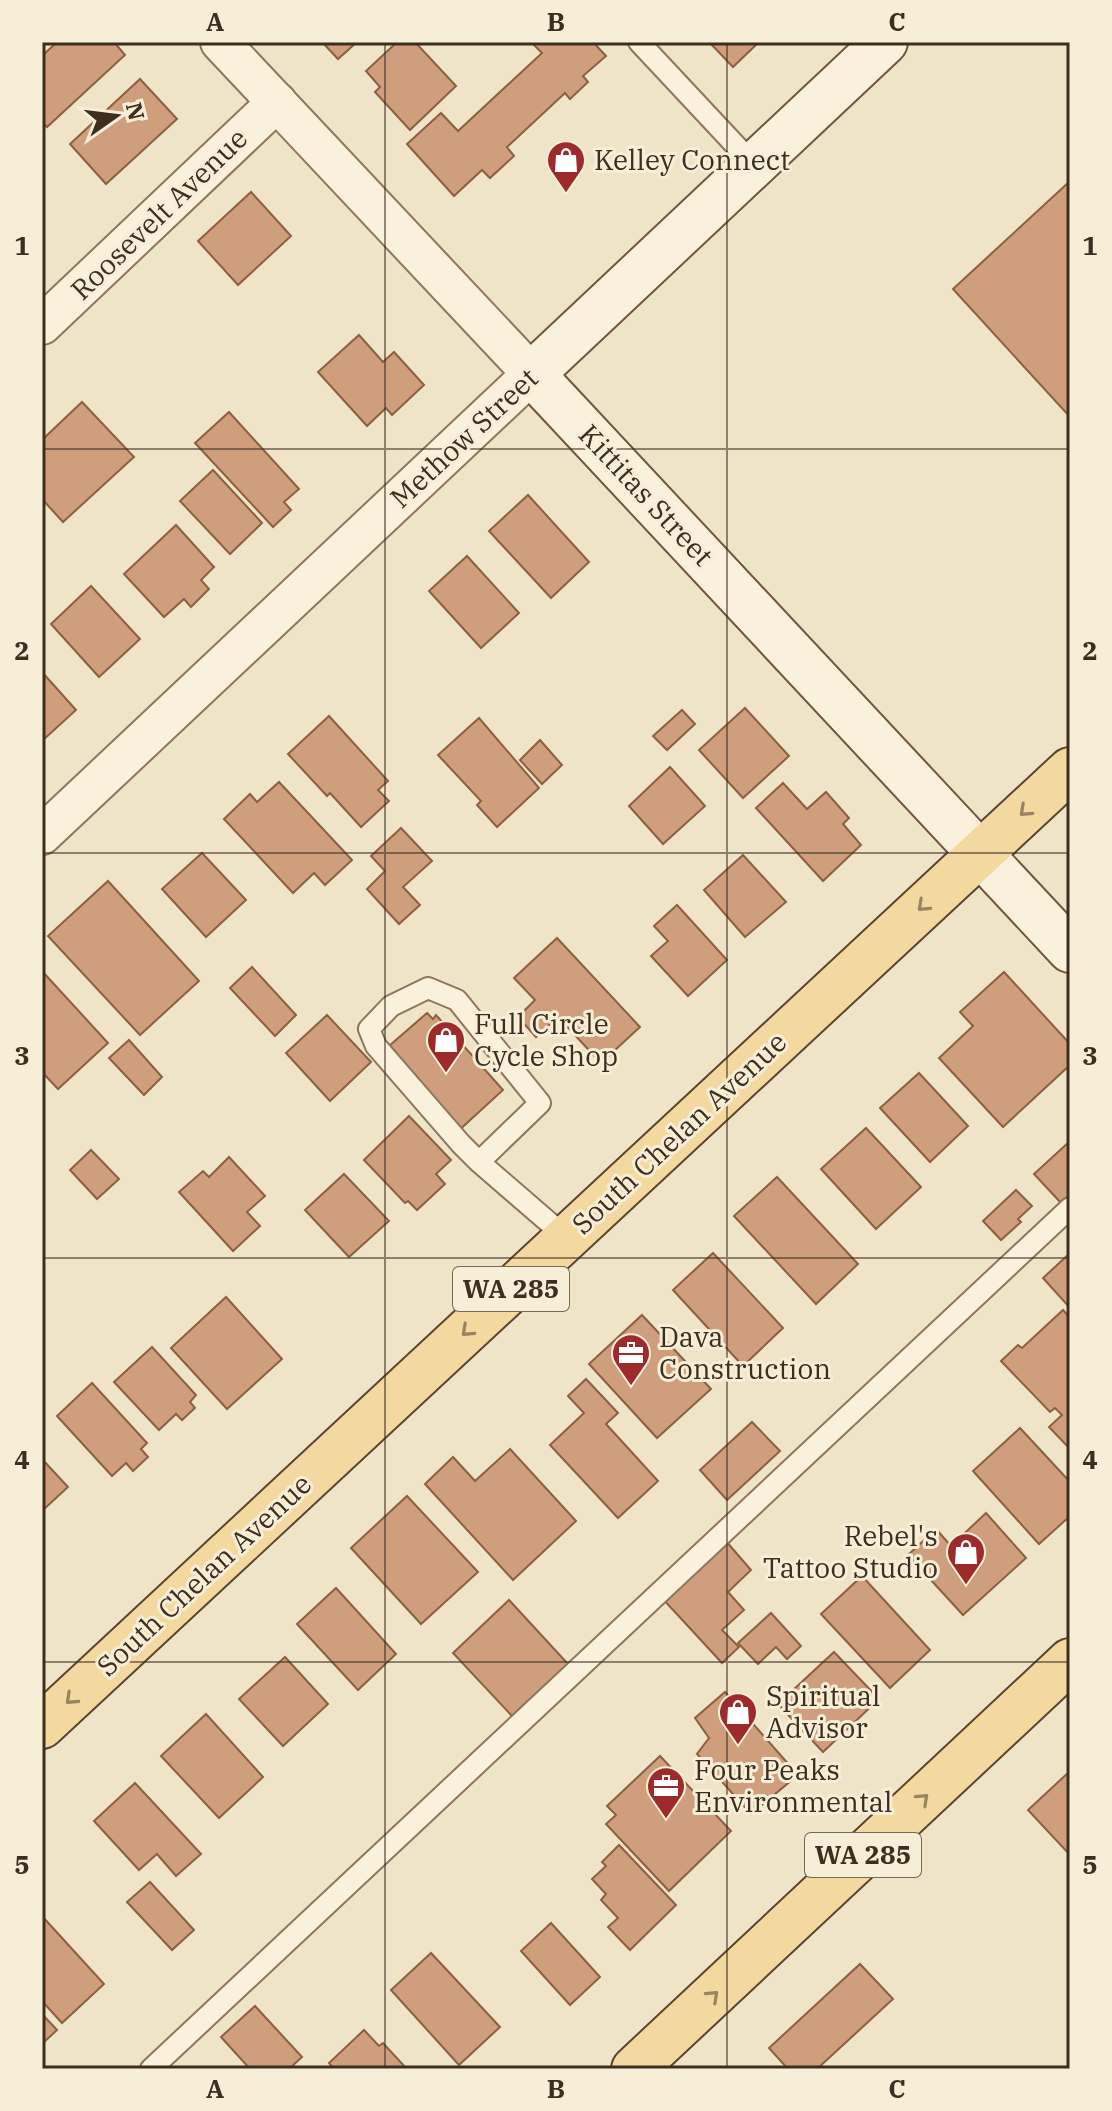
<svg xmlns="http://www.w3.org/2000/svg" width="1112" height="2111" viewBox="0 0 1112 2111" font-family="'IBM Plex Serif',serif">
  <rect width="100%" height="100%" fill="#f0e4c8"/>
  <g fill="#cf9f7d" stroke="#8d5f41" stroke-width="2">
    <path d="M57 42H114L125 55 47 127 42 122V56Z"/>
    <path d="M322 42H357L338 59Z"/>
    <path d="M397 42H415L456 86 410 130 375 92 380 87 366 71Z"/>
    <path d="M531 42H593L606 56 583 76 588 82 570 99 565 93 507 147 514 156 490 178 482 170 454 196 407 144 441 113 458 131 542 53Z"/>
    <path d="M709 42H759L733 67Z"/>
    <path d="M140 79 177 119 106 184 70 144Z"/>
    <path d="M1070 181V417L953 289Z"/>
    <path d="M251 192 291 236 238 285 198 241Z"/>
    <path d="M359 335 383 362 394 352 424 385 392 415 386 408 367 426 318 372Z"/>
    <path d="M82 402 134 457 63 522 42 499V440Z"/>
    <path d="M229 412 299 489 284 502 291 510 273 527 195 443Z"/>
    <path d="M213 470 262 523 230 554 180 501Z"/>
    <path d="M528 495 589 562 551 598 489 531Z"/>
    <path d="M176 525 214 567 201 580 209 589 191 607 184 599 164 617 124 574Z"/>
    <path d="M467 556 519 613 481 648 429 591Z"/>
    <path d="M91 586 140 639 99 677 51 624Z"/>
    <path d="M42 672 76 710 42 741Z"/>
    <path d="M745 708 789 756 743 798 699 750Z"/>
    <path d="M682 710 695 724 667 750 653 736Z"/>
    <path d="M329 716 388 781 378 790 389 801 361 827 330 793 327 796 288 754Z"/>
    <path d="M479 718 539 788 497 827 477 805 481 801 438 755Z"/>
    <path d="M540 740 562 765 542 784 520 760Z"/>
    <path d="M670 767 705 806 663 844 629 806Z"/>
    <path d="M279 782 352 860 325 885 314 873 293 893 224 819 250 794 257 802Z"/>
    <path d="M783 783 807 809 826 792 849 818 843 824 861 845 823 881 756 808Z"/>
    <path d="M401 828 432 861 403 887 420 905 399 924 367 889 385 871 371 856Z"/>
    <path d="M202 853 246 900 206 937 162 889Z"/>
    <path d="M743 855 786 902 745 937 704 890Z"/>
    <path d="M108 881 199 981 140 1035 48 936Z"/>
    <path d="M677 905 727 960 688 996 651 956 668 941 654 926Z"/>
    <path d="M557 938 640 1027 601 1063 558 1017 536 1037 518 1017 535 1000 514 978Z"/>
    <path d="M252 967 296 1015 275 1036 230 988Z"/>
    <path d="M42 971 108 1043 58 1089 42 1072Z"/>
    <path d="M1004 972 1070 1044V1065L1003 1127 939 1058 973 1026 960 1012Z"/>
    <path d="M427 1013 433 1019 436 1015 503 1090 456 1133 389 1059 396 1052 389 1046Z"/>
    <path d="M327 1015 371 1062 330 1101 286 1053Z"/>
    <path d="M129 1040 162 1077 144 1095 109 1058Z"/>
    <path d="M919 1073 968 1126 930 1162 880 1108Z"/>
    <path d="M409 1116 451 1160 436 1174 445 1184 417 1210 408 1201 405 1203 364 1160Z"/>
    <path d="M866 1128 921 1187 876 1229 821 1169Z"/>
    <path d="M1070 1141V1196L1062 1204 1034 1174Z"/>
    <path d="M91 1150 119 1179 97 1199 70 1170Z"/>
    <path d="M229 1157 265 1196 247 1212 260 1226 233 1251 179 1192 203 1171 209 1177Z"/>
    <path d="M344 1174 389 1221 349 1257 305 1210Z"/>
    <path d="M777 1177 858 1264 816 1304 734 1216Z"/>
    <path d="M1016 1190 1032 1206 1018 1219 1021 1222 1001 1240 983 1221Z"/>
    <path d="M713 1253 783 1328 743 1366 673 1290Z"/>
    <path d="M1070 1253V1308L1043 1278Z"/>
    <path d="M226 1297 282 1359 227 1409 171 1348Z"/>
    <path d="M1063 1310 1070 1318V1449L1049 1427 1062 1415 1055 1408 1050 1412 1001 1361 1018 1345 1022 1348Z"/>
    <path d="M642 1315 711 1389 657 1438 589 1364Z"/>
    <path d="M152 1347 196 1395 190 1402 195 1408 182 1420 176 1414 159 1430 114 1382Z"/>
    <path d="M586 1379 618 1413 606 1424 658 1481 618 1518 550 1445 584 1413 568 1396Z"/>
    <path d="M92 1383 147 1443 141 1449 148 1457 133 1471 126 1463 112 1476 57 1416Z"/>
    <path d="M752 1422 780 1451 727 1500 700 1470Z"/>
    <path d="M1020 1428 1070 1482V1516L1039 1544 973 1471Z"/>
    <path d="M510 1449 576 1521 513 1580 425 1484 453 1457 475 1481Z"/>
    <path d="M42 1459 68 1487 42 1511Z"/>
    <path d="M407 1496 478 1572 421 1624 351 1548Z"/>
    <path d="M986 1513 1026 1558 963 1615 908 1555 936 1529 951 1546Z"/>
    <path d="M725 1540 751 1570 728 1592 744 1610 722 1630 739 1647 722 1663 662 1598Z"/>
    <path d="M862 1576 930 1650 890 1688 821 1614Z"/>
    <path d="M336 1588 396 1654 358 1690 297 1624Z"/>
    <path d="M509 1600 568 1664 512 1716 453 1653Z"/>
    <path d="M771 1613 801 1646 787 1659 776 1647 758 1664 738 1643Z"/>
    <path d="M834 1652 879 1699 823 1752 778 1704Z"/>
    <path d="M285 1657 328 1704 283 1746 239 1699Z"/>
    <path d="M725 1692 798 1775 751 1814 697 1754 709 1738 695 1718Z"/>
    <path d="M206 1714 263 1777 219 1818 161 1756Z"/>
    <path d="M660 1756 731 1831 669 1891 606 1824 616 1815 607 1806Z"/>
    <path d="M1070 1771V1855L1028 1810Z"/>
    <path d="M135 1783 201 1854 176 1876 157 1854 139 1870 94 1821Z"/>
    <path d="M619 1845 676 1905 630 1950 608 1927 618 1918 601 1900 606 1894 592 1879 606 1866 602 1862Z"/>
    <path d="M150 1882 194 1930 172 1950 127 1902Z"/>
    <path d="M42 1916 104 1984 62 2023 42 2001Z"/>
    <path d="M551 1923 600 1977 570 2005 521 1951Z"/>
    <path d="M431 1953 500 2027 459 2065 391 1990Z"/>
    <path d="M860 1964 893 1999 817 2069H788L769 2048Z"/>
    <path d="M255 2006 302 2057 289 2069H250L221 2037Z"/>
    <path d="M42 2014 57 2030 42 2044Z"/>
    <path d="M364 2030 379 2046 383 2043 407 2069H334L329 2063Z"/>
  </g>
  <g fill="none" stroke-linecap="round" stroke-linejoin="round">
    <defs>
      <g id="lane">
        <path d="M639 42 754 165"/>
        <path d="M479 1162 461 1144 376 1046 369 1029 391 1006 428 988 457 1000 540 1103 479 1162 567 1238"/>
        <path d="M151 2069 1070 1208"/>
      </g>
      <g id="street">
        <path d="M42 325 277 102"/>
        <path d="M42 835 532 374 220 42"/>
      </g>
      <path id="secondary" d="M885 42 532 374 1070 950"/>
      <g id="primary">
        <path d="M42 1726 1070 770"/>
        <path d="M634 2069 1070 1661"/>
      </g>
    </defs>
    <use href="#lane" stroke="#8d765c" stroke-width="24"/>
    <use href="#street" stroke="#8d765c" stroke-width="42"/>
    <use href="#secondary" stroke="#6f573f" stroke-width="48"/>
    <use href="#primary" stroke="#5b4430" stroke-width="48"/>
    <use href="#lane" stroke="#faf1dc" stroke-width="20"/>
    <use href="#street" stroke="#faf1dc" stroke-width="38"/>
    <use href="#secondary" stroke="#faf1dc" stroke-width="44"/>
    <use href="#primary" stroke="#f3d9a0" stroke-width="44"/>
  </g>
  <defs><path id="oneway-chevron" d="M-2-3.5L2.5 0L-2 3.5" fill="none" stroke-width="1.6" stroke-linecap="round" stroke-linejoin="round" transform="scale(2)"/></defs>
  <g stroke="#988460">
    <use href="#oneway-chevron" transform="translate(1025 811) rotate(137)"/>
    <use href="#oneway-chevron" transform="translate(923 906) rotate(137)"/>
    <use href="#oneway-chevron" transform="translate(467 1331) rotate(137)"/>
    <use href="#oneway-chevron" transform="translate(71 1699) rotate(137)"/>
    <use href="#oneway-chevron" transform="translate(923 1799) rotate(-43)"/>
    <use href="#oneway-chevron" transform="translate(713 1996) rotate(-43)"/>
  </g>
  <path fill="none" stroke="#3d2e20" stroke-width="2" stroke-opacity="0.55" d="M385 42V2069M727 42V2069M42 449H1070M42 853H1070M42 1258H1070M42 1662H1070"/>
  <defs>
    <symbol id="shop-pin" viewBox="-11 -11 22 30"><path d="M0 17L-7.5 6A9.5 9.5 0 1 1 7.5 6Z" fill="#9e2a2b" stroke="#f7eed8"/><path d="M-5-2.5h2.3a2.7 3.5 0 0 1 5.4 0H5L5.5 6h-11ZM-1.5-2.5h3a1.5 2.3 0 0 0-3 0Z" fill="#fff"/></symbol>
    <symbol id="office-pin" viewBox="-11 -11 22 30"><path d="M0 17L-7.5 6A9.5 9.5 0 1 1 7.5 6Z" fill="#9e2a2b" stroke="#f7eed8"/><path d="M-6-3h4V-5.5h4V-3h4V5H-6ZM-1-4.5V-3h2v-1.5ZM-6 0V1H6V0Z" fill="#fff"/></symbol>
  </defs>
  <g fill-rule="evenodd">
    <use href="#shop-pin" x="544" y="138" width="44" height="60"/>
    <use href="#shop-pin" x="424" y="1018" width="44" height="60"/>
    <use href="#office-pin" x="609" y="1331" width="44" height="60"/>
    <use href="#shop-pin" x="944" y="1530" width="44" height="60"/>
    <use href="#shop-pin" x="716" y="1690" width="44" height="60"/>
    <use href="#office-pin" x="644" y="1764" width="44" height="60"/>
  </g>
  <g text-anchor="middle" stroke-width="6" stroke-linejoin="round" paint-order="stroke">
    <g fill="#f7eed8" stroke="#756857" stroke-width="2">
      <rect x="453" y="1267" width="116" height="44" rx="6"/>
      <rect x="805" y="1833" width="116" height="44" rx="6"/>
    </g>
    <g font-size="26" font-weight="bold" fill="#3d2e20">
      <text x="511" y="1298">WA 285</text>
      <text x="863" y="1864">WA 285</text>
    </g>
    <g font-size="28" fill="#3d2e20" stroke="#f7eed8" text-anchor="start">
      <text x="594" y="170">Kelley Connect</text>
      <text x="474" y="1034">Full Circle<tspan x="474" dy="32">Cycle Shop</tspan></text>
      <text x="659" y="1347">Dava<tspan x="659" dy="32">Construction</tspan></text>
      <text x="938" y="1546" text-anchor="end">Rebel's<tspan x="938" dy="32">Tattoo Studio</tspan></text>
      <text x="766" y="1706">Spiritual<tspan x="766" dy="32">Advisor</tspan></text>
      <text x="694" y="1780">Four Peaks<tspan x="694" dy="32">Environmental</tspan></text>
    </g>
    <g font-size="28" fill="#3d2e20" stroke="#f7eed8">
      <text transform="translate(159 214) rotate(-44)" y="10">Roosevelt Avenue</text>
      <text transform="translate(464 438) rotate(-43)" y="10">Methow Street</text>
      <text transform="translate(646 495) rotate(47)" y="10">Kittitas Street</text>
      <text transform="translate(679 1133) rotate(-43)" y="10">South Chelan Avenue</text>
      <text transform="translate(204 1575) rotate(-43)" y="10">South Chelan Avenue</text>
    </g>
  </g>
  <rect width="1112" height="2111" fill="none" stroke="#f7eed8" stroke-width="88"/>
  <g transform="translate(116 116) rotate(76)" stroke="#f7eed8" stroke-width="6" paint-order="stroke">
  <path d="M0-6L14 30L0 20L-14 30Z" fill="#3d2e20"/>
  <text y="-12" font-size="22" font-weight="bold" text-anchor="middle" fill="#3d2e20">N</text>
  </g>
  <rect x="44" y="44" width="1024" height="2023" fill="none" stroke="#3d2e20" stroke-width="3"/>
  <g font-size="26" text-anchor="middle" font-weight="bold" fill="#3d2e20">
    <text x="215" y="31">A</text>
    <text x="556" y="31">B</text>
    <text x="897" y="31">C</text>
    <text x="22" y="255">1</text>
    <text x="1090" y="255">1</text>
    <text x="22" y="660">2</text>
    <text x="1090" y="660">2</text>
    <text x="22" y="1065">3</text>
    <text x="1090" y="1065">3</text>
    <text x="22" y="1469">4</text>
    <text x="1090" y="1469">4</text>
    <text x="22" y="1874">5</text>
    <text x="1090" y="1874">5</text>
    <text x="215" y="2098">A</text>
    <text x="556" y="2098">B</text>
    <text x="897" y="2098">C</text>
  </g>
</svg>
